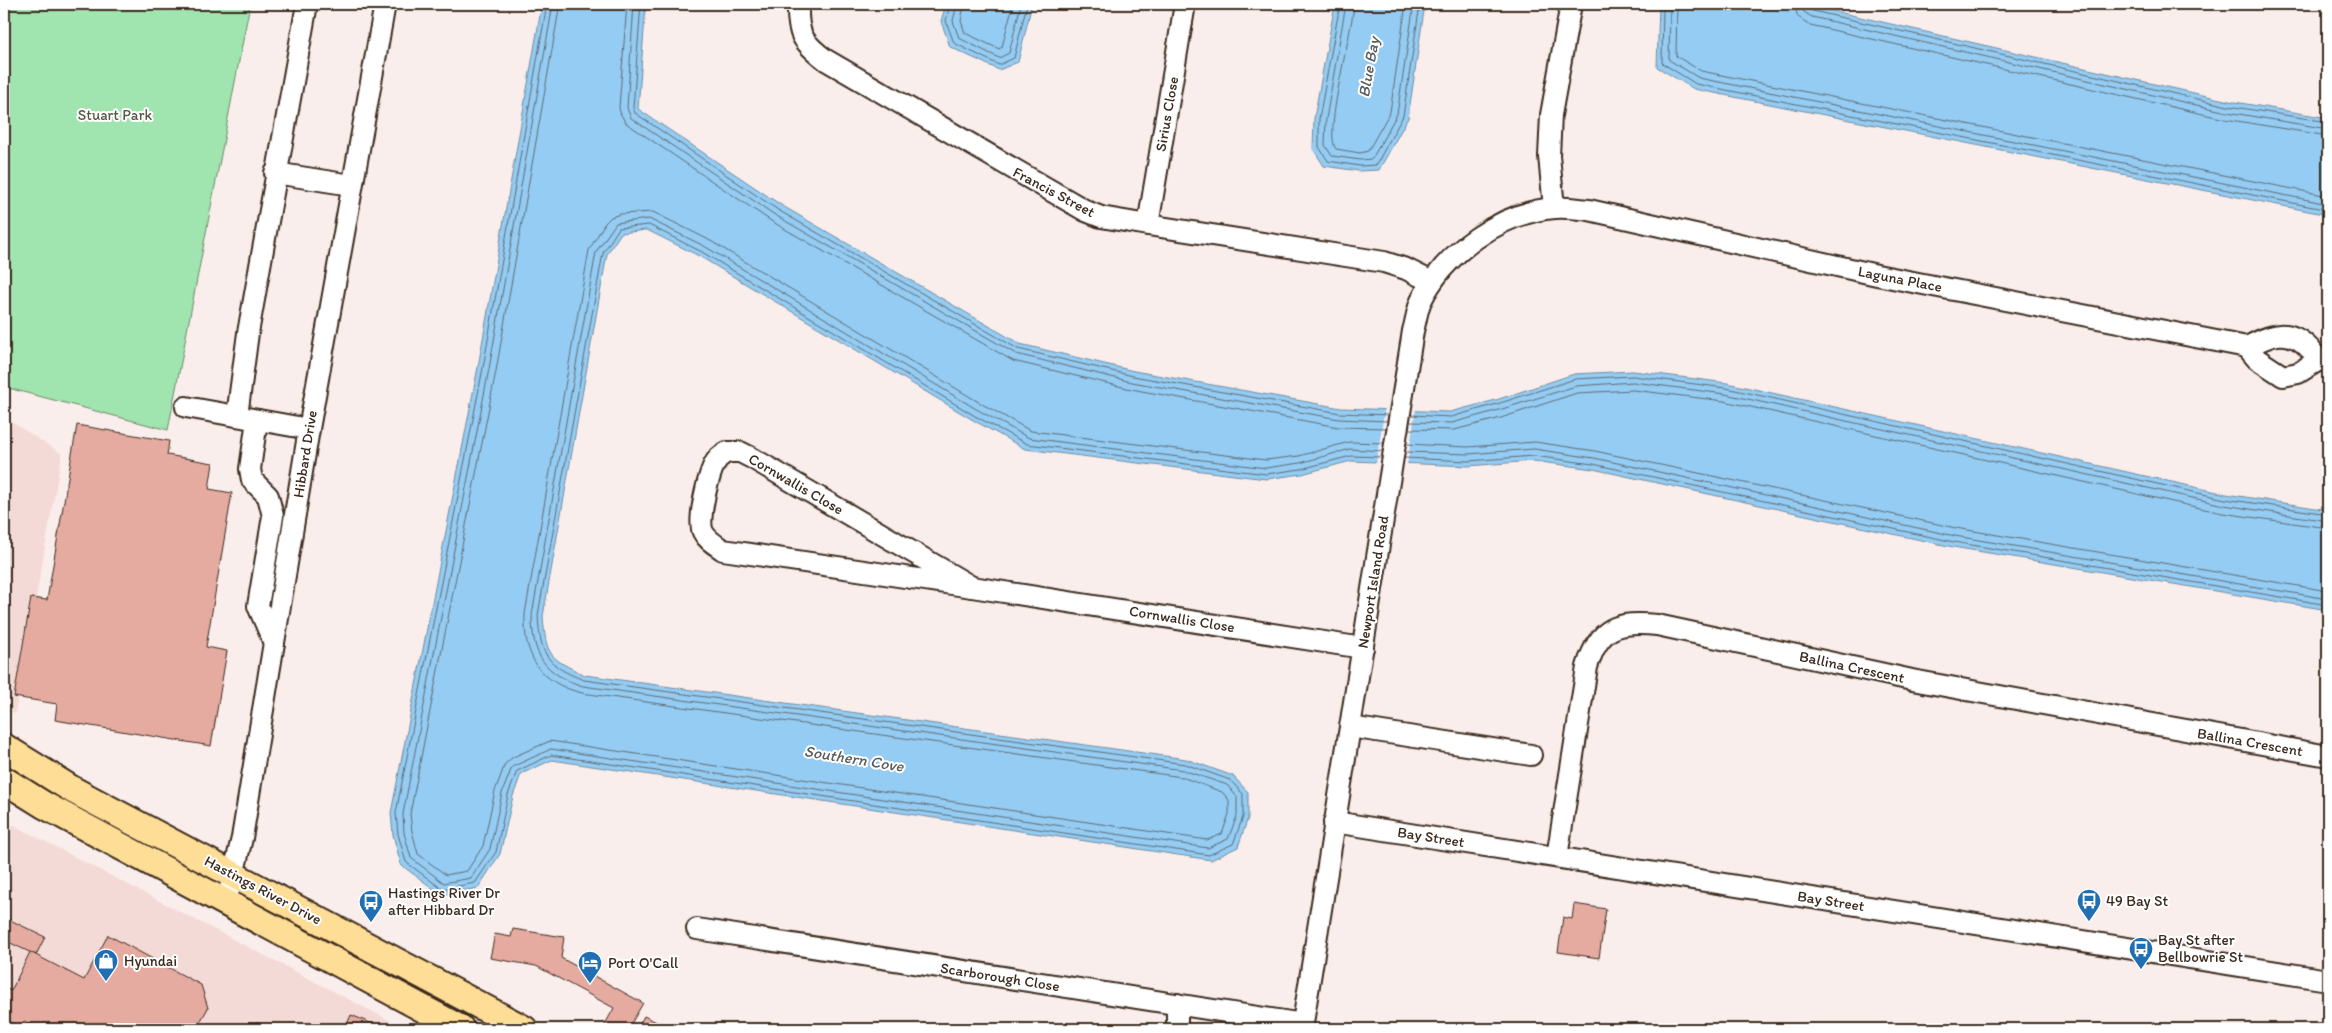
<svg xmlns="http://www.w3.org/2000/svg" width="2332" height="1033" viewBox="0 0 2332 1033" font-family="Itim,sans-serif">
  <rect width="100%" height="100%" fill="#faeeec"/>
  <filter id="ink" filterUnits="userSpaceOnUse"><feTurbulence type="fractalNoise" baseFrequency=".02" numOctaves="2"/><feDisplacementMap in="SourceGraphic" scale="10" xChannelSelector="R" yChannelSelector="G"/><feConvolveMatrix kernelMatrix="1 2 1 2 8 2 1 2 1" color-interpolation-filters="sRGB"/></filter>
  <g filter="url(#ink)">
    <g fill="#f4dad6">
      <path d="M4 417 62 454 15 714 4 707Z"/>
      <path d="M4 819V820L406 1029H4Z"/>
    </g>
    <path fill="#a0e4b0" stroke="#6e8767" d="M4 4H250L168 430 4 387Z"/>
    <g fill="#94ccf3" stroke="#708b9e">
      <path d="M542 4H646L638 109 781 205 1020 344 1134 371 1341 408 1450 412 1496 400 1574 374 1633 371 1727 383 2226 494 2328 510V610L1953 547 1593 469 1533 461 1468 466 1351 461 1302 474 1266 479 1025 449 973 420 699 256 647 230 621 233 607 254 543 616C546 656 549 658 585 675L1186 759 1233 776 1248 792V818L1238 847 1211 860 552 760 521 774 513 796 500 854 478 888 442 895 401 865 393 835 391 813 478 367Z"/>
      <path d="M946 4H1032L1018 62 999 70 950 47 941 21Z"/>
      <path d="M1335 4H1425L1408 118 1379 170 1359 171 1324 166 1313 149 1314 118Z"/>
      <path d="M1659 4H1803L2229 101 2328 118V215L1694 89 1657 67Z"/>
    </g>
    <path fill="#faeeec" d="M1385 407 1416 408 1407 465 1376 464Z"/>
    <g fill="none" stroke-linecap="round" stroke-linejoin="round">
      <g stroke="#5f6b73" stroke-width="1">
        <path d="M547 4 483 368 396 813 398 834 406 862 442 889 475 883 496 852 508 795 517 771 551 755 1209 855 1233 844 1243 817V794L1230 780 1185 764 584 680C547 666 540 655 538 615L603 253 619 228 649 225 702 252 975 416 1027 444 1266 474 1301 469 1351 456 1382 457"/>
        <path d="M553 4 489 369 403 814 404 833 411 858 444 883 471 878 490 849 502 793 512 767 551 749 1208 848 1228 839 1237 816V797L1227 785 1183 770 583 686C544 674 532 655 532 615L596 252 616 223 649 219 704 246 978 410 1029 438 1266 468 1300 463 1350 449 1383 451"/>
        <path d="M560 4 496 371 410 814 412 831 418 854 446 875 467 871 483 846 495 791 505 764 513 757 550 741 1207 840 1222 834 1229 814V800L1222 792 1182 777 582 693C540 683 523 656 525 614L589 250 605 223 611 217 620 214 653 212 709 240 982 404 1031 431 1266 460 1299 456 1349 442 1384 443"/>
        <path d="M627 4 619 108 621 115 626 123 771 221 1013 361 1131 389 1338 427 1386 428"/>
        <path d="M634 4 627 108 631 118 775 215 1016 354 1132 382 1339 419 1387 421"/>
        <path d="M641 4 633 108 635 113 778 210 1018 349 1133 376 1340 413 1388 415"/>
        <path d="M950 4 946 21 954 43 999 65 1014 58 1027 4"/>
        <path d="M957 4 953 21 959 38 999 58 1009 53 1021 4"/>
        <path d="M964 4 961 21 965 33 999 49 1002 47 1013 4"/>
        <path d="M1340 4 1319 119V147L1328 161 1360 166 1376 165 1403 116 1420 4"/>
        <path d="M1346 4 1326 119 1325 145 1332 156 1360 160 1372 159 1397 114 1414 4"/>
        <path d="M1354 4C1353 30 1323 133 1336 149L1360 153 1368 151 1390 112 1406 4"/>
        <path d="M1663 4 1662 63 1696 84 2328 210"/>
        <path d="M1670 4 1669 60 1699 78 2328 204"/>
        <path d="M1677 4 1676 56 1701 71 2328 196"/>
        <path d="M1794 4 1798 17 1810 25 2225 119 2328 136"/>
        <path d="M1802 4 1804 12 1812 17 2227 112 2328 129"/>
        <path d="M1808 4 1809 9 1813 11 2228 106 2328 122"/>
        <path d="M1411 415 1451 417 1497 404 1575 379 1633 376 1726 388 2225 499 2328 514"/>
        <path d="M1410 422 1452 423 1499 410 1576 386 1633 382 1725 394 2224 505 2328 521"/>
        <path d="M1409 429 1454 430 1501 418 1577 393 1633 390 1724 401 2222 513 2328 528"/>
        <path d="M1406 444 1468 447 1535 442 1595 451 1956 528 2328 591"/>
        <path d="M1405 452 1468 454 1534 449 1594 458 1955 536 2328 599"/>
        <path d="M1404 458 1468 461 1534 456 1593 464 1954 542 2328 605"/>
      </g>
    </g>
    <g fill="#e5aba1" stroke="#3b2a1e">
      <path d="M77 425 169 441 167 455 213 463 209 489 232 493 206 647 227 651 211 746 55 720 57 704 14 697 31 598 47 600Z"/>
      <path d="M1574 904 1606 909 1599 958 1558 952 1563 917 1572 919Z"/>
      <path d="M4 917 45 937 36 955 4 940Z"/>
      <path d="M513 929 564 937 561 958 643 1003 628 1029 603 1028 614 1008 536 966 490 958 495 934 511 937Z"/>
      <path d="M108 935 201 985 208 1008 196 1029H40L24 1021 20 1027 4 1019V987L11 991 30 952 84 980Z"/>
      <path d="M351 1015 382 1028V1029H345Z"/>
      <path d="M644 1016 671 1029H637Z"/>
      <path d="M256 1023 269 1026 268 1029H254Z"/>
      <path d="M234 1025 251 1029H233Z"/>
    </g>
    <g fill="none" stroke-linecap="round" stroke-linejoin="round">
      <defs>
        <g id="minor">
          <path d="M798 4C797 34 802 42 826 60L1086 211 1101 217 1148 225 1384 262 1406 269 1432 282"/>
          <path d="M275 173 351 185"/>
          <path d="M1554 208 1549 156 1551 115 1571 4"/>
          <path d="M1148 225 1185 4"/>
          <path d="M2247 347 2257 359 2283 376 2298 373 2319 360"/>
          <path d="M186 407 309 429"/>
          <path d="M237 416 248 333 307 4"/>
          <path d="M257 420 250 469 252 480 268 496 273 516 258 606 274 643"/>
          <path d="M727 452H740L752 458 972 587 723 550C716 545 707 540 703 532 697 520 709 470 717 460 719 457 724 454 727 452Z"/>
          <path d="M972 587 1363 648"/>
          <path d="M1350 727 1531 755"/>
          <path d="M1334 822 2328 980"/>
          <path d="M1557 857 1587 667C1599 627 1617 621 1657 625L1912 680 2328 756"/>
          <path d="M230 888 242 838 309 429 385 4"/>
          <path d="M697 929 1303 1024"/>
          <path d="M1177 1004V1029"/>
          <path d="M1302 1029 1413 331C1416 321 1417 310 1421 301 1444 253 1501 212 1555 208 1566 207 1578 209 1589 210L1877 275 2247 347C2272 334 2289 327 2310 349 2317 357 2318 360 2328 362"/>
        </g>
        <g id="major">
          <path d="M4 747 73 790 524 1029"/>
          <path d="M4 780 44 805 461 1029"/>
        </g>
      </defs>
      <use href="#minor" stroke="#3b2a1e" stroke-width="24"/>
      <use href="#major" stroke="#3b2a1e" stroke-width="30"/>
      <use href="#minor" stroke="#fff" stroke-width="20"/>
      <use href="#major" stroke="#fedd96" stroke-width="26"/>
    </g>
  </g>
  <defs>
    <symbol id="bus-pin" viewBox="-11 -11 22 30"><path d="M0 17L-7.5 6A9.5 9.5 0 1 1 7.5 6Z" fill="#1f6fb2" stroke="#fff"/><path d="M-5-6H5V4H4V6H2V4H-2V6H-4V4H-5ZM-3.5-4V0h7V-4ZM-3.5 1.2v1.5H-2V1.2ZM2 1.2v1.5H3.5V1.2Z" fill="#fff"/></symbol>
    <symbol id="shop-pin" viewBox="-11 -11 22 30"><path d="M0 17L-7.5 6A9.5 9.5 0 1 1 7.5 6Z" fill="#1f6fb2" stroke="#fff"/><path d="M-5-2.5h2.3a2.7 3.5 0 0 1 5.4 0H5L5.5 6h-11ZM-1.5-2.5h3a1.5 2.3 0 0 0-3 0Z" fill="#fff"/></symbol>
    <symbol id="hotel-pin" viewBox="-11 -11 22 30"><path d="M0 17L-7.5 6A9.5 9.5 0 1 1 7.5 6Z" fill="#1f6fb2" stroke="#fff"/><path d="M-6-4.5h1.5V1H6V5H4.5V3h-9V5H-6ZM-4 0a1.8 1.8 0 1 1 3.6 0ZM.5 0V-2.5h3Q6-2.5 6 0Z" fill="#fff"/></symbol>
  </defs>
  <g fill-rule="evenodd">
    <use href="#bus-pin" x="2075" y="887" width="28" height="38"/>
    <use href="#bus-pin" x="357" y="888" width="28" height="38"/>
    <use href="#bus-pin" x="2127" y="935" width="28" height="38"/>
    <use href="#shop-pin" x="92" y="947" width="28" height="38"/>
    <use href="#hotel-pin" x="576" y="949" width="28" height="38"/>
  </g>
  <g text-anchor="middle" stroke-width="4" stroke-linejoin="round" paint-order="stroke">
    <g font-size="15" fill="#3b2a1e" stroke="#fff">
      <text transform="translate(1167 114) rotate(-80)" y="5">Sirius Close</text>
      <text transform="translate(1054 192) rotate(28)" y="5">Francis Street</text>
      <text transform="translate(1900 279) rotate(11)" y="5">Laguna Place</text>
      <text transform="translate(305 454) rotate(-81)" y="5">Hibbard Drive</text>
      <text transform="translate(796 484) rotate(30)" y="5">Cornwallis Close</text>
      <text transform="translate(1373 582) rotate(-81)" y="5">Newport Island Road</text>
      <text transform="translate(1182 619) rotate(9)" y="5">Cornwallis Close</text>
      <text transform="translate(1852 667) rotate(12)" y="5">Ballina Crescent</text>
      <text transform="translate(2250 742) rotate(10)" y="5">Ballina Crescent</text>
      <text transform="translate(1431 837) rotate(9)" y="5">Bay Street</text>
      <text transform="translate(263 890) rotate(28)" y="5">Hastings River Drive</text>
      <text transform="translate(1831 901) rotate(9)" y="5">Bay Street</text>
      <text transform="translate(1000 977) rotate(9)" y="5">Scarborough Close</text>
    </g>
    <g font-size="15" fill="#545842" stroke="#fff">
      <text x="115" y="120">Stuart Park</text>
    </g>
    <g font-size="15" fill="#3b2a1e" stroke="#fff" text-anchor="start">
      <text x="388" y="898">Hastings River Dr<tspan x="388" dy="17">after Hibbard Dr</tspan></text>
      <text x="2106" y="906">49 Bay St</text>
      <text x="2158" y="945">Bay St after<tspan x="2158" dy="17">Bellbowrie St</tspan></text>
      <text x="124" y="966">Hyundai</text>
      <text x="608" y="968">Port O'Call</text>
    </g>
    <g font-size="16" font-style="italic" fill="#565b5e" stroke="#fff">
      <text transform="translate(1368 67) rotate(-80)" y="6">Blue Bay</text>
      <text transform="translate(854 758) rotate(9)" y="6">Southern Cove</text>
    </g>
  </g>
  <rect width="2332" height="1033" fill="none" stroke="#fff" stroke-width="20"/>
  <rect x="10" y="10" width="2312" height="1013" fill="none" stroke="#3b2a1e" stroke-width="2" filter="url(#ink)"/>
</svg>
